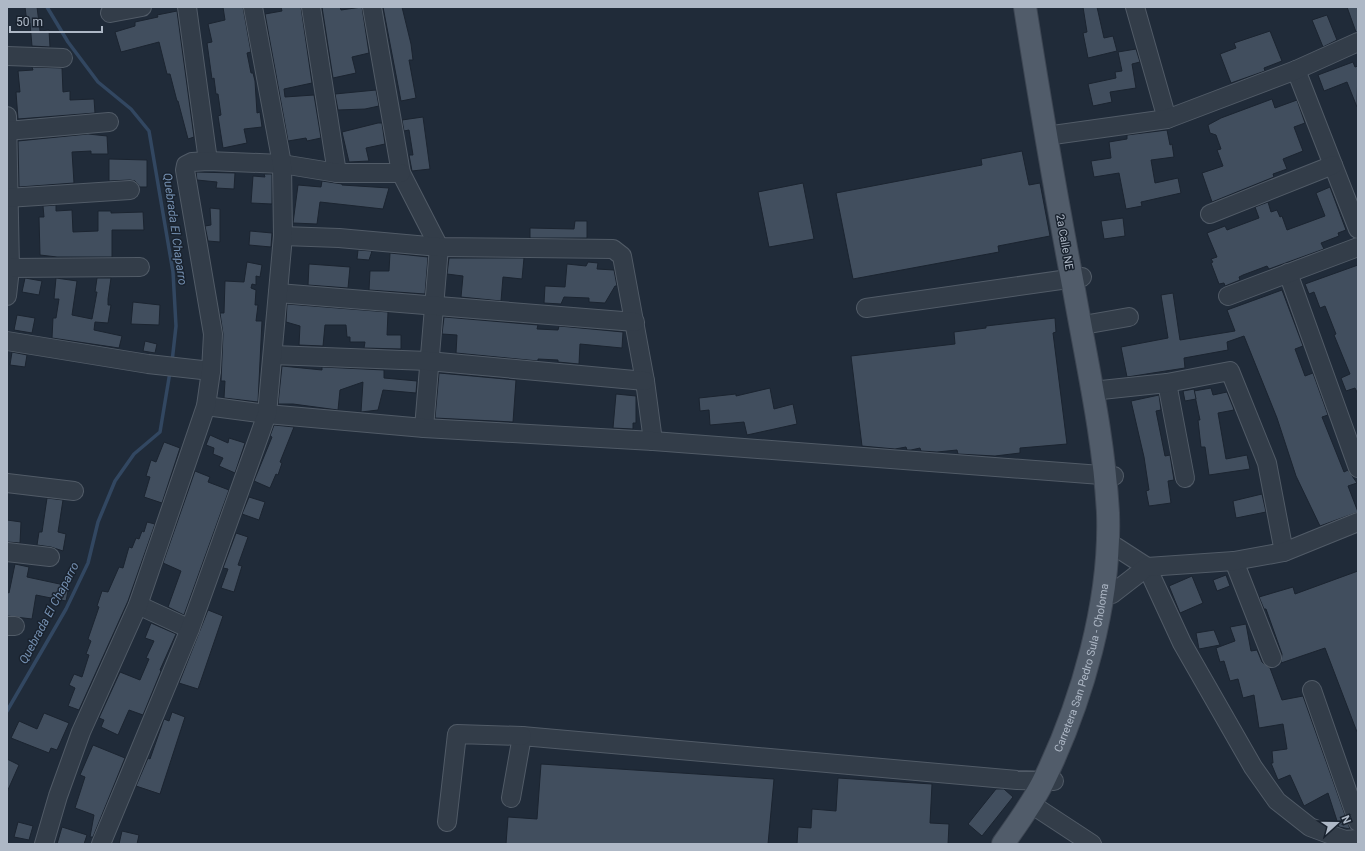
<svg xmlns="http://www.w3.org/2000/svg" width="1365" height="851" viewBox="0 0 1365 851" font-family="Roboto,sans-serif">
  <rect width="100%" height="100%" fill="#202b39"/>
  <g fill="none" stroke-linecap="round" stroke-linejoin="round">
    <g stroke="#324761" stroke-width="3.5">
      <path d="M47 7 68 42 98 82 131 109 149 131 173 272 176 326 172 362"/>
      <path d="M7 711 66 609 88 563 98 522 115 481 134 454 160 432 170 372"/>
    </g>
  </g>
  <g fill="#414e5e" stroke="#1b2430">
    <path d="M25 7H37L40 31 49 30 50 47 32 46 30 23H27Z"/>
    <path d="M223 7H243L251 52 247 53 251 73H253L255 81 257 113 260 112 262 127 244 129 247 143 223 148 218 116 221 115 218 94H216L214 78 212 79 207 43 212 42 208 24 225 20Z"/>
    <path d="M281 7H301L312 83 284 89 285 97 314 95 321 138 307 141 306 138 288 141 265 14 282 11Z"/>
    <path d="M322 7H340L341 10 362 7 369 53 352 57 356 73 333 78Z"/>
    <path d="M383 7H402L411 44 413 60H409L416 98 401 101Z"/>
    <path d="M1083 7H1097L1104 38 1113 36 1117 51 1088 58 1083 33 1087 32Z"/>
    <path d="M1347 7H1358V32H1356Z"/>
    <path d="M177 11 194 137 188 139 178 101H177L170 74H167L159 42 121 52 115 32 135 26V22L158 17 157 15Z"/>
    <path d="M1327 15 1337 40 1323 47 1312 20Z"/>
    <path d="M1270 31 1282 61 1264 68 1265 71 1231 83 1220 54 1236 48 1234 43Z"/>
    <path d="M1136 49 1140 62 1132 64 1136 88 1110 92 1112 102 1093 106 1088 84 1116 78 1115 72 1122 71 1118 52Z"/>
    <path d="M1353 62 1355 67 1358 66 1357 107 1347 82 1324 91 1318 75Z"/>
    <path d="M32 67 62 68 63 92 70 91V100L94 99 95 113 18 119 16 92H20L18 71 33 70Z"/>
    <path d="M376 90 379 106 365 109 338 110 335 94Z"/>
    <path d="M1272 99 1275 108 1297 100 1305 123 1294 127 1303 151 1283 159 1287 169 1273 174 1274 177 1212 202 1202 173 1223 166 1217 150 1221 149 1216 135 1210 133 1208 125 1221 118Z"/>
    <path d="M423 117 430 169 412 171 409 155H413L409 130 404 131 402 120Z"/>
    <path d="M378 123H382L385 144 366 148 369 161 349 162 342 132Z"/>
    <path d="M1167 130 1170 145 1172 144 1174 157 1151 160 1155 183 1178 178 1181 193 1141 202 1142 206 1126 209 1119 173 1094 177 1091 161 1111 158 1109 142 1127 139V135Z"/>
    <path d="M88 134 107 136 108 154H91V151L72 152 74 183 19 187 18 141Z"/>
    <path d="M1022 151 1029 185 1040 183 1050 236 998 246 999 252 853 279 836 193 982 165 981 159Z"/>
    <path d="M109 159 147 160V187H140L135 181 130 180 109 181Z"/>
    <path d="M196 172 235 173 234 189 216 188 217 182 197 180Z"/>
    <path d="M264 174H272V204L251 203 253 176 265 177Z"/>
    <path d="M322 181 342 184V185L389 188 383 209 320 202 317 224 293 223 298 185 321 187Z"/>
    <path d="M803 183 814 239 769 247 758 192Z"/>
    <path d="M1330 187 1346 230 1338 233 1339 236 1321 243 1324 249 1269 269 1267 266 1243 275 1239 277 1240 280 1225 286 1224 283 1219 284 1211 263 1213 262 1211 259 1217 257 1207 233 1225 226 1227 230 1259 218 1255 207 1268 202 1271 212 1277 210 1280 217 1282 216 1287 230 1325 216 1316 193Z"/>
    <path d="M56 205V211L72 210 73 232 98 231V211H111V213L143 212 144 230H112V257H57L40 255 39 217H44L43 206Z"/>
    <path d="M210 208 220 209V242L208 241 205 226 211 225Z"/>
    <path d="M1123 218 1125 236 1104 239 1101 221Z"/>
    <path d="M575 221H587V238H530V228L574 229Z"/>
    <path d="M250 231 272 233 271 247 249 245Z"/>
    <path d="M358 250 372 251 369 260 357 259Z"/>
    <path d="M390 253 428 257 425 294 369 290 370 271H389Z"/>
    <path d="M449 258H524L522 279 503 277 501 301 461 297 463 276 447 274Z"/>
    <path d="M247 262 262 265 260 277 256 276V285L252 284 251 288 256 290 255 305H258L256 321H262L258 402 224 398 225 381H221L223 334 220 313H224L225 281 244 282Z"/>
    <path d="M588 262 598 263 597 269 614 270 617 286H615L605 303 589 302V298L564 297 561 304 544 303 545 286 565 287 567 264 586 266Z"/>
    <path d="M309 264 350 267 348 288 308 285Z"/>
    <path d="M1358 265V394L1355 388 1346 391 1341 378 1350 374 1334 335 1336 334 1325 306 1320 308 1314 292 1309 294 1305 284Z"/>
    <path d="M25 278 42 281 39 295 22 292Z"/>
    <path d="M56 278 77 281 72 315 92 319 97 292H95L97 278H111L108 299V305H111L108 323 95 322 94 330 122 336 119 348 52 338 53 318H56L59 299H54Z"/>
    <path d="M1282 290 1303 346 1295 349 1305 376 1313 373 1328 415 1322 417 1344 472 1348 470 1357 483 1348 486 1358 512 1320 526 1296 476 1277 418 1244 336 1227 342 1228 350 1184 358 1185 368 1127 377 1121 347 1168 338 1161 295 1173 293 1180 340 1235 331 1227 310Z"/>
    <path d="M133 302 160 305 159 325 131 324Z"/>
    <path d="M287 304 388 312 387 335H401V349L364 348 365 342H350V337H347L346 325H325L323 346 299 345 300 326 286 322Z"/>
    <path d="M17 315 35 318 32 333 14 330Z"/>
    <path d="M444 317 538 325 537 329 558 330 559 326 623 332 622 348 580 344 579 364 558 362V360L538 359V361L456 353 457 335 442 334Z"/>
    <path d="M1055 318 1056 332 1053 333 1067 444 1020 448V453L995 456 958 454 957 450 937 452 921 451 920 448 911 450H907L906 447 895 449 862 446 851 356 955 344 954 332 986 328V326Z"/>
    <path d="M145 341 157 344 155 353 143 351Z"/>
    <path d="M12 352 27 355 25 367 10 365Z"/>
    <path d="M282 366 322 370V367L384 370V378L417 381 416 393 383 390 378 410 361 412 363 382 340 390 338 410 293 404H278Z"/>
    <path d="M439 373 516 380 513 422 435 418Z"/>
    <path d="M770 388 774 409 793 404 797 424 747 435 744 422 710 425 709 410 700 411 699 398 736 394V396Z"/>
    <path d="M1211 388 1213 395 1227 392 1233 407 1234 410 1218 413 1226 459 1247 455 1250 469 1209 475 1205 447H1201L1198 420H1200L1194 391Z"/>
    <path d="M1194 389 1196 399 1185 401 1183 391Z"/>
    <path d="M616 394 636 396V423H633V429L613 428Z"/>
    <path d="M1159 395 1161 410 1156 411 1165 456 1170 455 1174 480 1168 481 1171 503 1149 506 1146 491 1149 490 1144 457 1131 401Z"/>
    <path d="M274 425 294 427 280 462 282 463 278 475 276 474 270 488 254 481 272 437 270 436Z"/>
    <path d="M210 435 228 443 229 438 245 443 235 473 219 466 223 458 213 454 214 448 206 445Z"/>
    <path d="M164 442 180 448 162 503 144 497 150 477 146 476 151 460 156 462Z"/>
    <path d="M195 471 210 477 208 482 229 490 184 615 168 607 181 571 163 563Z"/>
    <path d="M1262 494 1266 512 1236 518 1233 501Z"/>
    <path d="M249 497 265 502 259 520 242 514Z"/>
    <path d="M47 498 63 500 58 532 66 534 63 551 51 547 37 545 39 532H42Z"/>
    <path d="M7 520 21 522 20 543 7 542Z"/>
    <path d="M147 522 155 524 128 601 79 710 68 706 75 688 69 685 74 674 82 677 89 655 86 654 91 641 88 639 99 607 97 606 102 591 108 592 119 567 123 568 129 547 132 548 136 538 139 539 142 531 144 532Z"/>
    <path d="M236 533 248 537 238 565 242 566 234 592 221 588 228 569 223 568Z"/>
    <path d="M15 564 29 567 27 577 69 586 66 601 36 595 32 619 7 616V592L9 593Z"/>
    <path d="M1358 571V732H1357L1325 648 1281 663 1282 654 1266 609H1264L1259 597 1293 587 1295 594Z"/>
    <path d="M1226 575 1230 586 1217 591 1213 580Z"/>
    <path d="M1192 576 1203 603 1180 613 1169 586Z"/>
    <path d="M208 610 223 616 198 689 179 683Z"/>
    <path d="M151 623 176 634 160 670 161 671 143 715 129 710 118 735 101 727 104 720 99 718 120 672 140 680 149 659 146 658 154 641 145 638Z"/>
    <path d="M1246 624 1251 651 1257 650 1262 662 1270 668 1282 700 1303 696 1350 829 1339 827 1328 793 1304 806 1290 775 1278 780 1271 763H1273L1272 751 1287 749 1283 724 1259 728 1254 695 1243 698 1238 679 1230 681 1224 661 1220 662 1216 648 1235 641 1230 627Z"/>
    <path d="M1214 630 1220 645 1199 649 1196 633Z"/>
    <path d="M172 712 185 717 160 794 136 786 148 758 150 759 164 719 169 721Z"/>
    <path d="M44 713 69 723 57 750 51 748 49 753 11 738 19 721 37 729Z"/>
    <path d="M93 745 125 758 93 837H90L94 815 75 808 85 777 80 775Z"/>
    <path d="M7 759 19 765 7 792Z"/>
    <path d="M541 764 774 779 768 844H506L508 817 537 819Z"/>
    <path d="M838 778 932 784 930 823 949 824 948 844H797L798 827 811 828 812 809 836 811Z"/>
    <path d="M996 789H1004L1013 797 982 836 968 824Z"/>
    <path d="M18 822 33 826 29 840 14 837Z"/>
    <path d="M62 827 87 835 84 844H57Z"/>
    <path d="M122 831 139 835 137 844H119Z"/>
  </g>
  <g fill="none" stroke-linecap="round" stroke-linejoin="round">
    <defs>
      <g id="minor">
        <path d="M187 7 208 161"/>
        <path d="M311 7 337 173"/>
        <path d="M372 7 401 173 439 247 424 428"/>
        <path d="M1135 7 1167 119"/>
        <path d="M110 13 142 7"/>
        <path d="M7 56 63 58"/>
        <path d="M1296 70 1358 229"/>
        <path d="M7 116 10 269 7 296"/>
        <path d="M7 131 109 122"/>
        <path d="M1046 136 1167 119 1296 70 1358 42"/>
        <path d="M7 198 130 190"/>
        <path d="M1210 214 1333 165"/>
        <path d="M283 236 339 238 439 247 613 249 622 256 645 381 653 441"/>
        <path d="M7 268 140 267"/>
        <path d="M1288 273 1358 468"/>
        <path d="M278 293 635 322"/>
        <path d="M1228 296 1358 247"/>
        <path d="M866 308 1082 277"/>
        <path d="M1089 324 1129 317"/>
        <path d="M7 341 148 364 211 371"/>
        <path d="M273 355 428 361 645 381"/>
        <path d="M1167 383 1185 478"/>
        <path d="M1092 391 1167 383 1230 371 1267 463 1284 552"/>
        <path d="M206 406 267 414 424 428 653 441 1114 476"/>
        <path d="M7 483 74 491"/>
        <path d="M1116 547 1147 567 1182 643 1253 767 1277 801 1310 827 1345 840 1358 839"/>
        <path d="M7 552 50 557"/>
        <path d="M1234 561 1272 658"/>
        <path d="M1112 594 1147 567 1234 561 1284 552 1358 522"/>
        <path d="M138 605 190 629"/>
        <path d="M7 626H15"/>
        <path d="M1312 690 1358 822"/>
        <path d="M511 798 522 736 1017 780 1054 781"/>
        <path d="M1031 804 1092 844"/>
        <path d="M447 822 457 734 522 736"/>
        <path d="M44 844 58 796 81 732 138 605 206 406 211 371 213 334 185 170 186 165 192 162 208 161 282 164 337 173H401"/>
        <path d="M101 844 190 629 267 414 283 236 282 164 253 7"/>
      </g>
      <g id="major">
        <path id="s1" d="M1003 844C1017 824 1032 804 1043 782 1082 702 1111 602 1108 513 1104 438 1087 364 1074 290 1056 196 1040 102 1025 7"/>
      </g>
    </defs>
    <use href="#minor" stroke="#515b67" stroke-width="20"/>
    <use href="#major" stroke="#3d4653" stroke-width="24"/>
    <use href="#minor" stroke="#333d49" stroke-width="18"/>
    <use href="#major" stroke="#515c6a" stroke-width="22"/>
  </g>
  <g text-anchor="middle" stroke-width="3" stroke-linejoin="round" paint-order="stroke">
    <g font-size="11" fill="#aeb8c6" stroke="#19222e">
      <text transform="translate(1065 242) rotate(80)" y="4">2a Calle NE</text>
      <text dy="4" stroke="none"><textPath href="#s1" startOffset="195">Carretera San Pedro Sula - Choloma</textPath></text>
    </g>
    <g font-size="12" font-style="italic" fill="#748fb0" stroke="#19222e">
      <text transform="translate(175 229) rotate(82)" y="4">Quebrada El Chaparro</text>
      <text transform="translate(49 613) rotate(-62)" y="4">Quebrada El Chaparro</text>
    </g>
  </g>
  <rect width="1365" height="851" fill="none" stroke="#aeb8c6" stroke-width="16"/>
  <g transform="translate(1337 823) rotate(69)" stroke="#19222e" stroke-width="3" paint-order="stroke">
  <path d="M0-3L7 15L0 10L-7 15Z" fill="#aeb8c6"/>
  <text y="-6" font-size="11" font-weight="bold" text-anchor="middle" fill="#aeb8c6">N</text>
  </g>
  <path d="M10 26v6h92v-6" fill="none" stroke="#aeb8c6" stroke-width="2"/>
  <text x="16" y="26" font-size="12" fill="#aeb8c6" stroke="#19222e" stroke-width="3" paint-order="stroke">50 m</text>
</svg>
